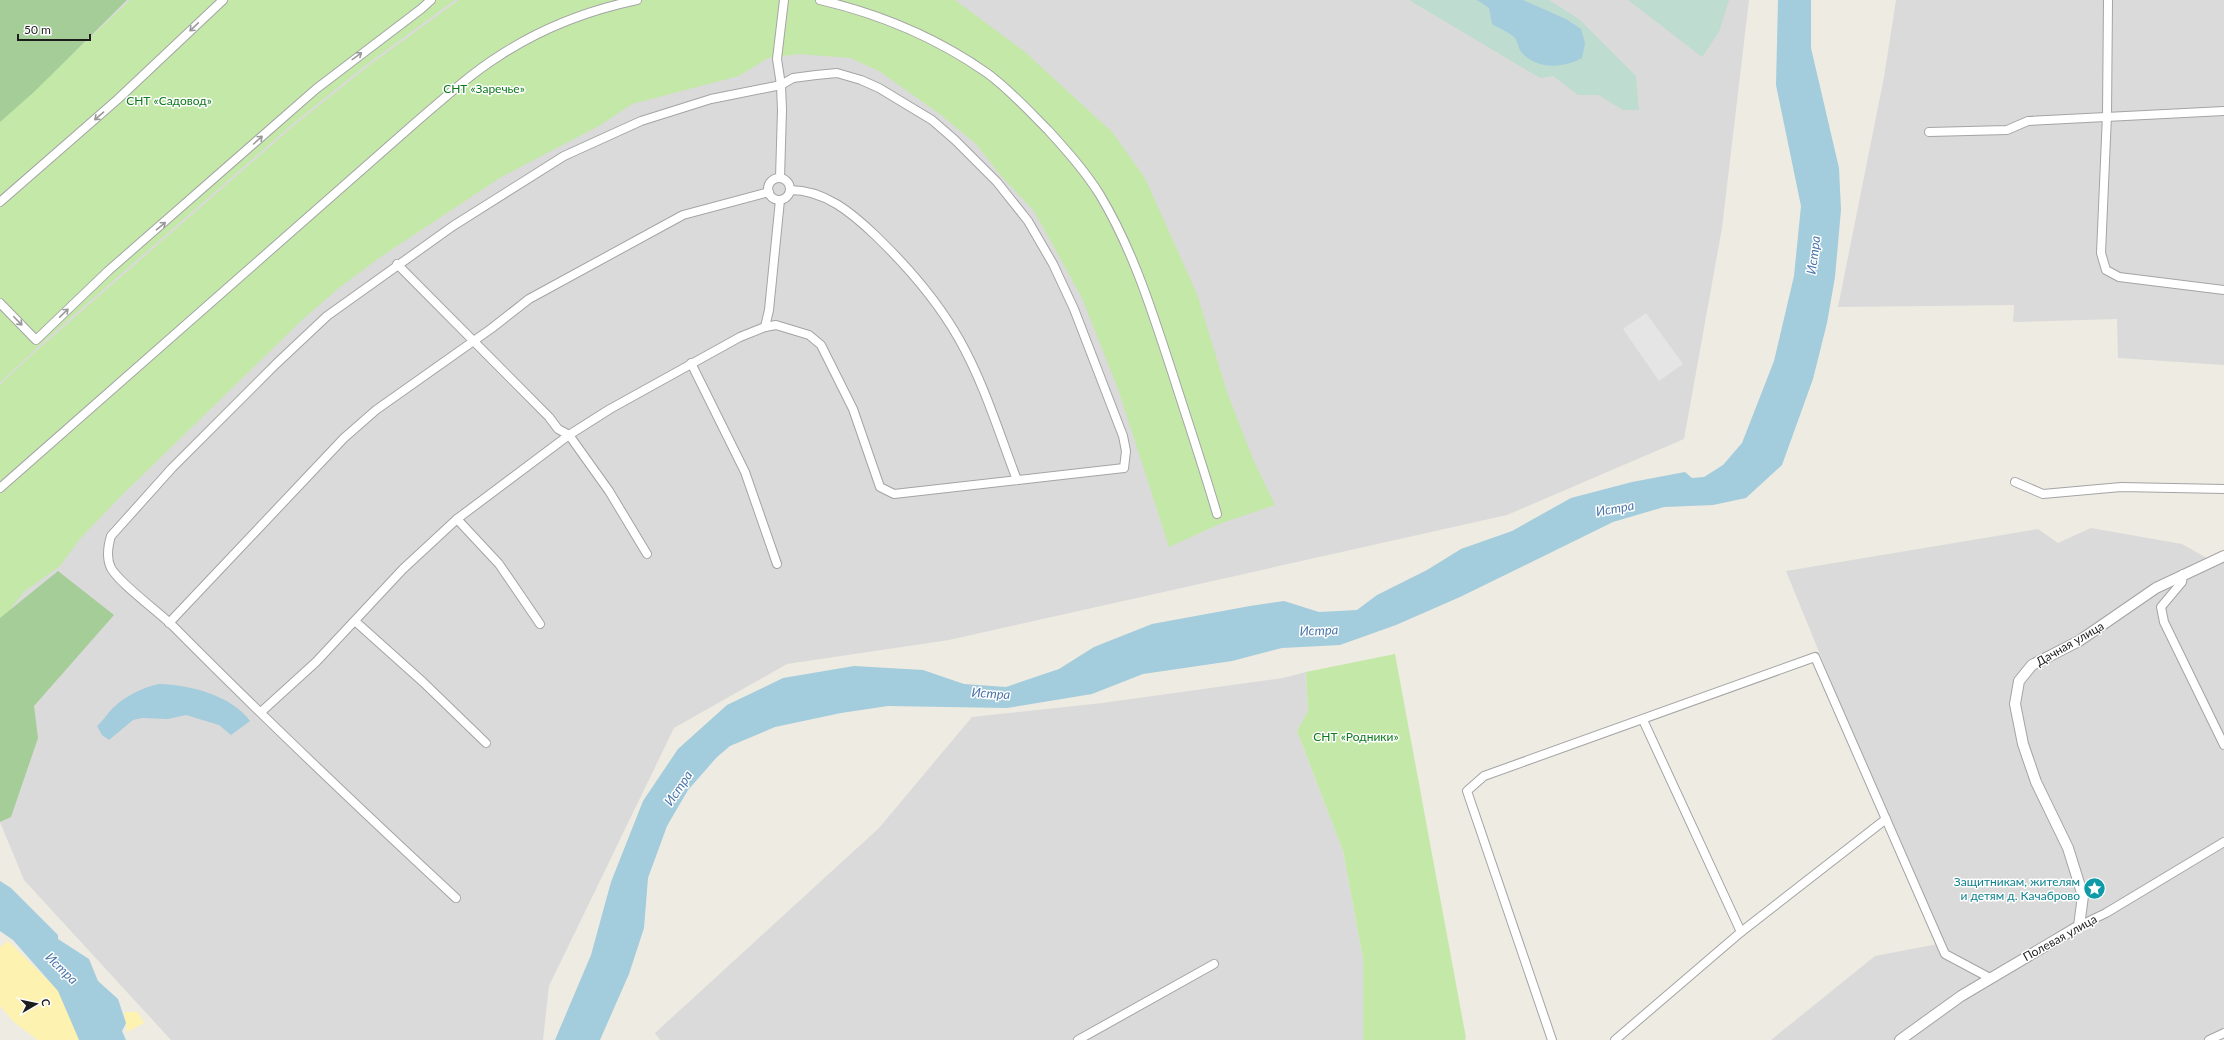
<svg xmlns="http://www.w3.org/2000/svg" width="2224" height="1040" viewBox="0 0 2224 1040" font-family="Lato,sans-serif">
  <rect width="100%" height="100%" fill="#eeebe2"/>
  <g fill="#dbdada">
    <path d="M54 0H1749L1722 228 1684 439 1507 515 949 640 787 664 674 728 549 986 543 1040H171L24 880 0 822V67Z"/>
    <path d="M1896 0H2224V365L2118 358 2117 319 2013 322 2014 305 1838 307 1884 77Z"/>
    <path d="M2091 528 2182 544 2212 561 2224 556V1033L2209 1040H1771L1875 956 1938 944 1786 571 2038 529 2058 543Z"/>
    <path d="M1306 672 1308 711 1297 731 1343 851 1363 959V1040H660L655 1033 879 828 972 717 1102 703 1283 678Z"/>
  </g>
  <g fill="#c4e8a8">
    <path d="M130 0H455L366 65 289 127 41 344 0 383V122Z"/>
    <path d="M459 0H955L1025 52 1112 132 1145 178 1197 294 1227 392 1253 459 1275 505 1222 523 1169 547 1118 389 1082 298 1034 211 1001 176 976 144 941 115 879 71 850 58 799 54 768 58 739 76 632 104 599 126 503 176 382 256 340 287 302 320 120 497 79 540 60 566 24 592 0 622V385L35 352 291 128 367 67Z"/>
    <path d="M1395 654 1466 1038 1465 1040H1363V959L1343 851 1297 731 1308 711 1306 672Z"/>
  </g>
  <g fill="#a4cd97">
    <path d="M0 0H127L35 91 0 122Z"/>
    <path d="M58 571 114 615 34 706 38 738 11 817 0 822V618Z"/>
  </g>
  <g fill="#bfdcd0">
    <path d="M1409 0H1549L1579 19 1636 76 1639 110H1623L1598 95H1578L1553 76 1540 78Z"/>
    <path d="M1628 0H1729L1719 32 1702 57Z"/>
  </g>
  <g fill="#fef2b0">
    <path d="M8 941 71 1003 84 1040H38L15 1023 0 1006V947Z"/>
    <path d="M124 1012H138L144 1023 127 1032Z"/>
  </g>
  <path fill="#e5e5e5" d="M1646 313 1683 364 1659 381 1623 329Z"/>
  <g fill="#a3ccdc">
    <path d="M1477 0H1523L1566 19 1581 29 1585 43 1582 58C1564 68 1537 70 1522 53 1518 49 1518 41 1514 37 1509 32 1498 28 1492 24L1489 8Z"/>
    <path d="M1778 0H1811V48L1839 168 1841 210 1835 277 1827 323 1813 379 1782 465 1746 498 1713 505 1664 507 1613 522 1460 597 1396 625 1340 645 1282 648 1232 661 1143 674 1092 694 1007 708 888 706 841 713 775 727 730 746 717 757 688 790 667 826 648 878 644 928 629 974 600 1040H555L591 955 611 882 643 801 678 749 727 705 783 678 854 666 923 670 964 684 1006 687 1059 669 1094 647 1152 624 1250 606 1284 601 1319 612 1357 610 1377 595 1427 570 1461 549 1512 531 1571 498 1632 482 1685 472 1692 478 1704 477 1723 465 1742 443 1774 361 1794 276 1801 206 1776 85Z"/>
    <path d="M159 684C190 685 231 695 250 721L231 735 219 725 186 715 168 719 142 718 133 720 109 740 102 735 97 726C104 720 108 712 114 707 125 696 144 687 159 684Z"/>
    <path d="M0 881 11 888 58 935V939L89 959 98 981 118 999 126 1023 122 1031 126 1040H79L58 991 13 940 0 931Z"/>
  </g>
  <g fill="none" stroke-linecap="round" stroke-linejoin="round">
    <defs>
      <g id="minor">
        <path d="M820 0C880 14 937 38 987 73 1009 89 1029 111 1048 130 1067 151 1085 171 1100 195 1133 250 1152 311 1172 372 1187 419 1203 466 1217 514"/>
        <path d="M2108 0 2107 115 2101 253 2106 270 2119 277 2224 290"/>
        <path d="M1929 132 2007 130 2028 121 2224 111"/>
        <circle cx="779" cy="189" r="11"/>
        <path d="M780 178 782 110 781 85 777 59 784 0"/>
        <path d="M790 190C825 190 852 213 876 236 908 267 937 300 959 339 984 383 999 433 1017 480"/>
        <path d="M0 202 118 99 223 0"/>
        <path d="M397 264 549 417 558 429 569 435 609 491 647 554"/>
        <path d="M0 303 36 340 108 271 316 89 421 9 431 0"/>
        <path d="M765 327 769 310 780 200"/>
        <path d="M691 363 745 472 777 564"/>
        <path d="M2015 482 2043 494 2121 487 2224 489"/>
        <path d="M0 488 415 123C442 100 469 75 499 56 540 29 589 10 637 0"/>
        <path d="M457 519 499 564 540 624"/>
        <path d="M2183 574 2182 582 2161 607 2164 622 2224 745"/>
        <path d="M356 622 423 682 486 743"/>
        <path d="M169 623 344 438 376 410 492 328 529 299 683 215 769 192"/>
        <path d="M261 712 316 662 403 569 457 519 569 435 610 409 740 337 765 327 776 325 809 335 821 345 853 409 880 487 894 494 1124 468 1126 451 1123 436 1074 309 1053 264 1028 221 997 182 955 140 932 120 879 88 861 80 837 73 816 75 793 78 781 85 711 99 641 121 564 156 453 226 327 316 276 364 172 468 111 536C108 546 106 558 111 568 119 583 159 612 173 626 265 719 360 809 456 898"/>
        <path d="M1643 720 1741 932"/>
        <path d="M2079 926 2106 913 2224 842"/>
        <path d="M1078 1040 1214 964"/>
        <path d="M1552 1040 1467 791 1484 776 1815 657 1945 954 1990 978"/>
        <path d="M1615 1040 1741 932 1886 819"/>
        <path d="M2209 1040 2224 1033"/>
      </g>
      <path id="tertiary" d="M1900 1040 1961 996 2079 926 2083 896 2068 848 2036 782 2023 744 2015 704 2019 681 2032 665 2079 641 2156 588 2224 556"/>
    </defs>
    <use href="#minor" stroke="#a4a4a4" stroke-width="10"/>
    <use href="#tertiary" stroke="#a4a4a4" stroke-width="12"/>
    <use href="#minor" stroke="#fff" stroke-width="8"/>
    <use href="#tertiary" stroke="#fff" stroke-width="10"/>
  </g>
  <defs><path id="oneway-shaft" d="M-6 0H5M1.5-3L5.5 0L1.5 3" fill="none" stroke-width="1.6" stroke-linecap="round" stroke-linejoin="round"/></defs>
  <g stroke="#999">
    <use href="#oneway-shaft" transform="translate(194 27) rotate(136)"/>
    <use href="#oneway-shaft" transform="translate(357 56) rotate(-36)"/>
    <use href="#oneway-shaft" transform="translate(99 116) rotate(139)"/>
    <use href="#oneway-shaft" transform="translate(258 140) rotate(-42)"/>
    <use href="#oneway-shaft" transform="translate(161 226) rotate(-40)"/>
    <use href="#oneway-shaft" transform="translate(64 313) rotate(-44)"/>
    <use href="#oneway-shaft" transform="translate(18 321) rotate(46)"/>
  </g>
  <defs>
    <symbol id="sight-disc" viewBox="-11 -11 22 22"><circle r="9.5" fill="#0f9aa8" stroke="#fff"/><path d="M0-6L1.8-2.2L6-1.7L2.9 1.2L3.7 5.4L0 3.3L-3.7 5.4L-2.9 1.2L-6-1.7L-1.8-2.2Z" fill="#fff"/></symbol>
  </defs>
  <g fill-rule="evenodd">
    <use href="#sight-disc" x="2082" y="876" width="25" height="25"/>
  </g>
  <g text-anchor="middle" stroke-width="3" stroke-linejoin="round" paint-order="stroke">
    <g font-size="12" fill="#0c791b" stroke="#fff">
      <text x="484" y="93">СНТ «Заречье»</text>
      <text x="169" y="105">СНТ «Садовод»</text>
      <text x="1356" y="741">СНТ «Родники»</text>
    </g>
    <g font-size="12" fill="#1d1d1d" stroke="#fff">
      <text transform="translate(2070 644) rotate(-30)" y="4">Дачная улица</text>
      <text transform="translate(2060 938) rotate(-29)" y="4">Полевая улица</text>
    </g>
    <g font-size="12" fill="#0d838f" stroke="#fff" text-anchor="end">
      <text x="2080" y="886">Защитникам, жителям<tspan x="2080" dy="14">и детям д. Качаброво</tspan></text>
    </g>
    <g font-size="13" font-style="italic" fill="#4a76ab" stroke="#fff">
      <text transform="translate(1813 255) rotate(-83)" y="5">Истра</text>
      <text transform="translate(1615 508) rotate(-10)" y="5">Истра</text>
      <text transform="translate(1319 630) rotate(-2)" y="5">Истра</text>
      <text transform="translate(991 693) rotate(4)" y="5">Истра</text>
      <text transform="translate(678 788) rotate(-56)" y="5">Истра</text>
      <text transform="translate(62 968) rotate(44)" y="5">Истра</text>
    </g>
  </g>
  <g transform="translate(36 1004) rotate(81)" stroke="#ffffff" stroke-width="3" paint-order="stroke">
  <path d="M0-3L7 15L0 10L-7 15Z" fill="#1d1d1d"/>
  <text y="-6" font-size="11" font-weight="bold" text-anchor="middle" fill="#1d1d1d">С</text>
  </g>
  <path d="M18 34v6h72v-6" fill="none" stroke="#1d1d1d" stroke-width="2"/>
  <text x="24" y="34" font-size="12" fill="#1d1d1d" stroke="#ffffff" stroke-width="3" paint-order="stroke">50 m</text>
</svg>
